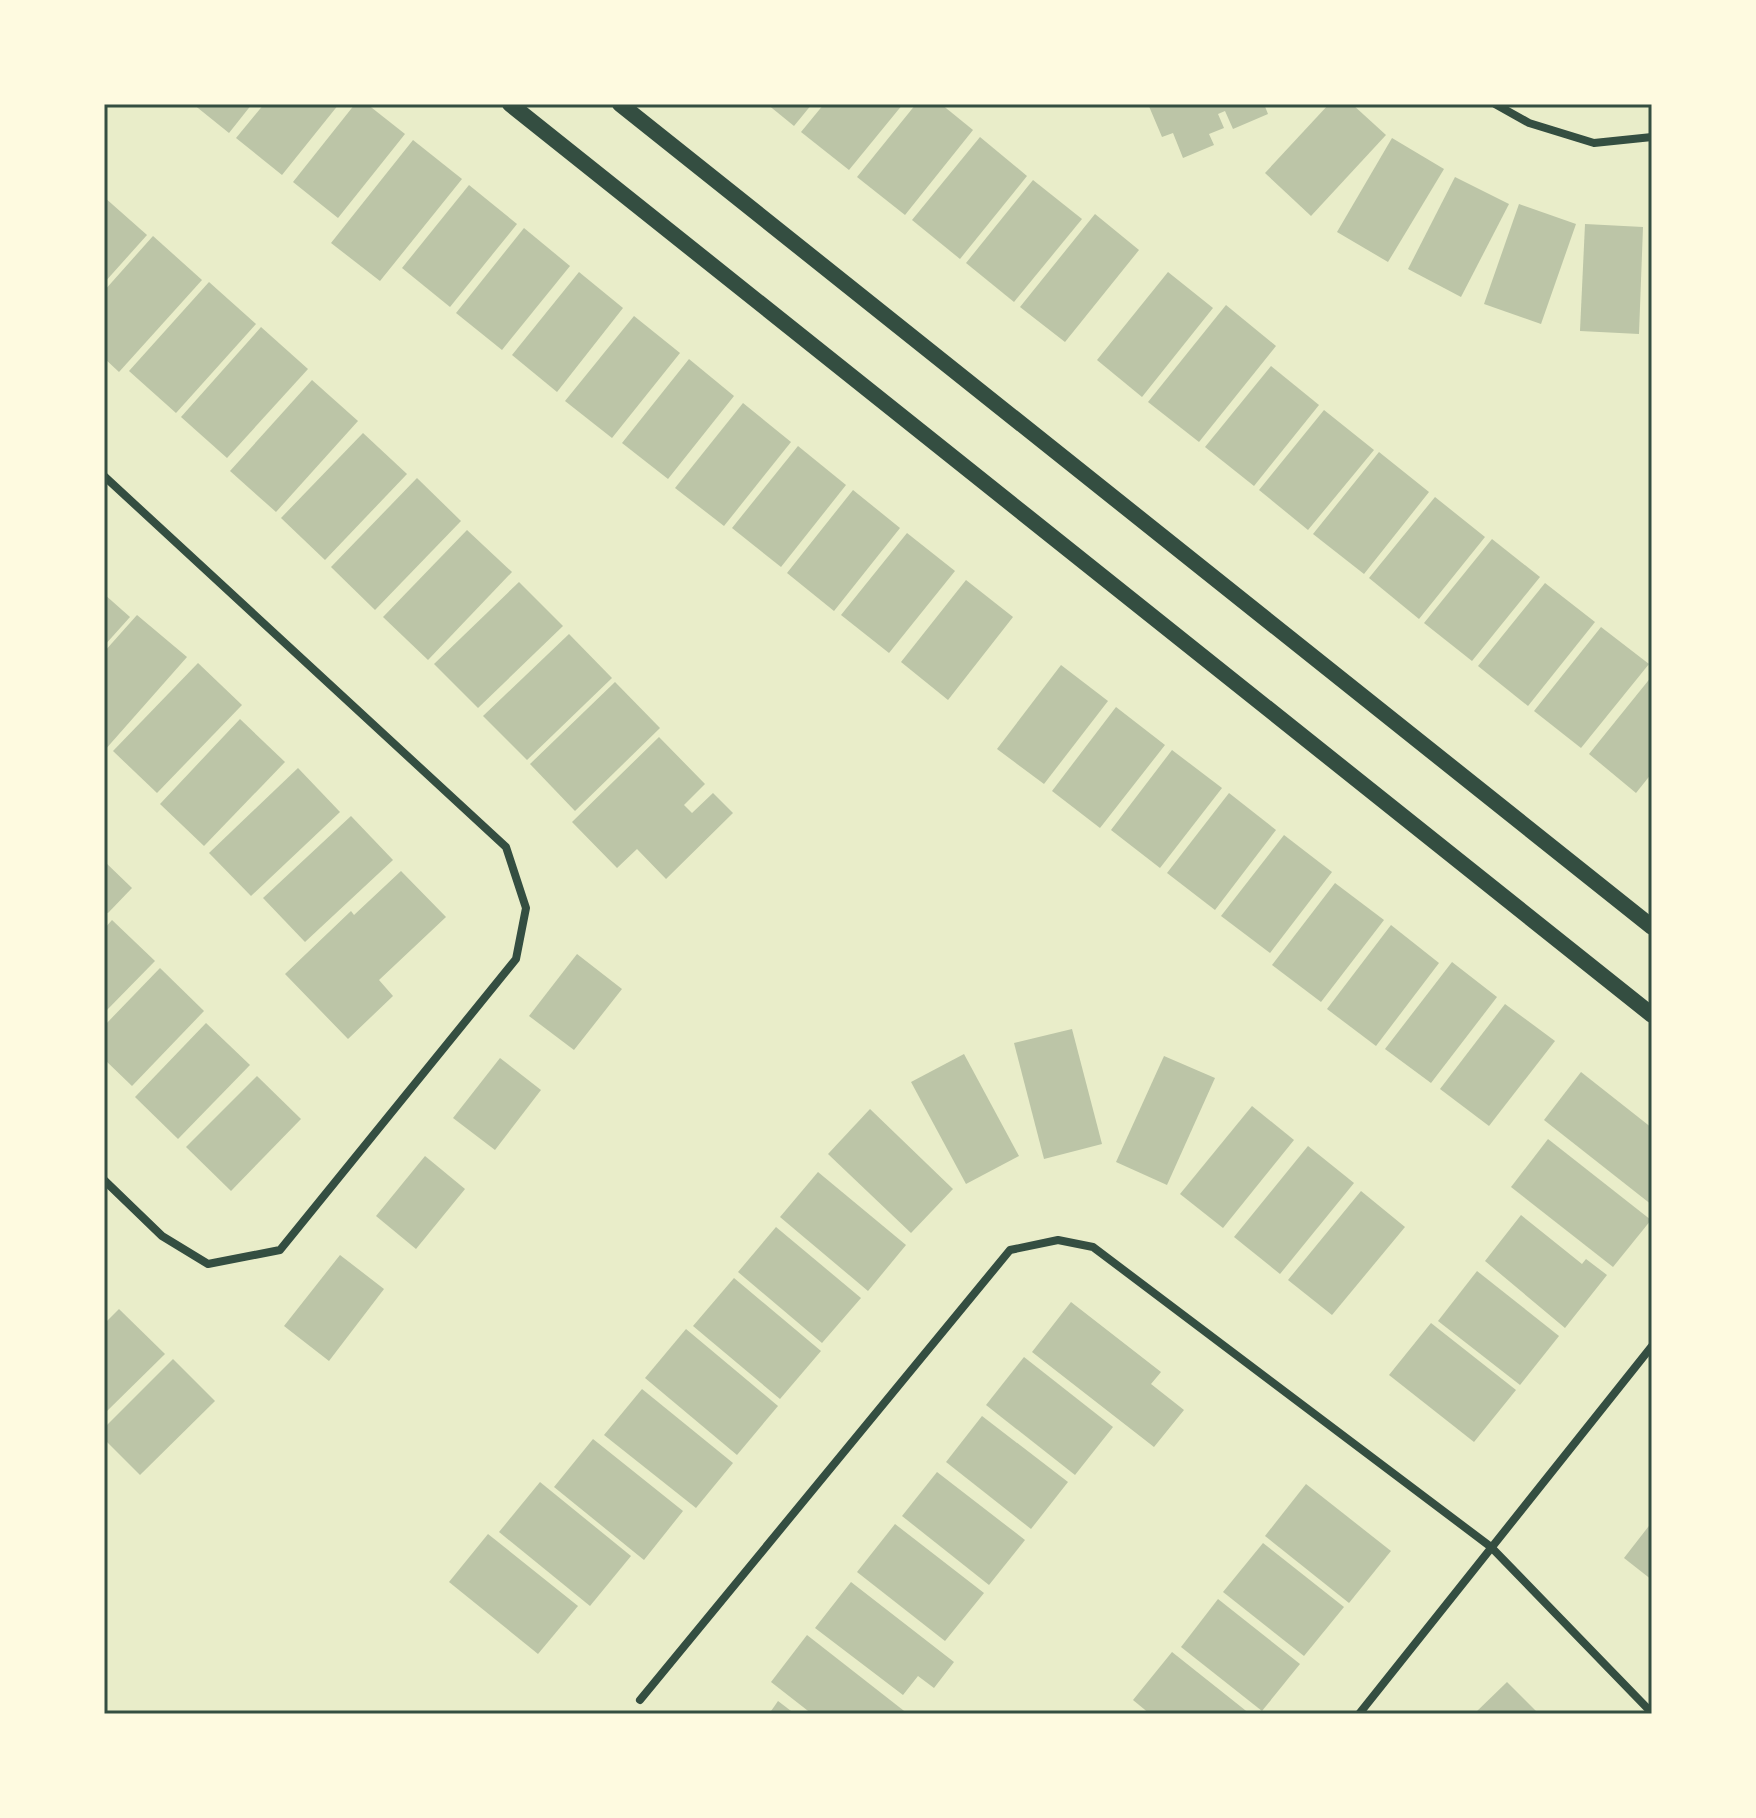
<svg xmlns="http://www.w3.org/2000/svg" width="1756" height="1818" viewBox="0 0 1756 1818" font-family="Cabin,sans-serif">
  <rect width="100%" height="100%" fill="#e9edc9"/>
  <g fill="#bcc5a7">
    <path d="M193 104H252L229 133Z"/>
    <path d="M264 104H339L282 175 236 138Z"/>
    <path d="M355 104H367L405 134 338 218 293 182Z"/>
    <path d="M767 104H812L794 126Z"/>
    <path d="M824 104H903L849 170 801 132Z"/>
    <path d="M916 104H941L973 130 905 215 857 177Z"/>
    <path d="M1148 104H1264L1268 114 1233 129 1225 111 1218 114 1224 128 1209 134 1214 145 1183 158 1173 133 1162 137Z"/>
    <path d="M1329 104H1352L1386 135 1311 216 1265 173Z"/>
    <path d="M980 137 1027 176 960 259 912 220Z"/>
    <path d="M1392 138 1444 169 1388 262 1337 232Z"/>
    <path d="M413 140 462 179 380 281 331 243Z"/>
    <path d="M1455 177 1509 204 1461 297 1408 269Z"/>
    <path d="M1033 180 1082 219 1014 302 966 263Z"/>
    <path d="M469 185 517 224 450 307 402 268Z"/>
    <path d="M104 197 147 235 104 283Z"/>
    <path d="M1519 204 1576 224 1541 324 1484 304Z"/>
    <path d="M1095 214 1139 250 1065 342 1020 307Z"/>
    <path d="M1585 224 1643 227 1639 334 1580 331Z"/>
    <path d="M524 228 570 266 502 350 456 313Z"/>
    <path d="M153 236 202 280 119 372 104 358V291Z"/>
    <path d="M579 272 623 308 557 392 512 355Z"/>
    <path d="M1168 272 1213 308 1142 397 1097 360Z"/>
    <path d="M209 282 256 324 176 413 129 371Z"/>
    <path d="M1226 305 1276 346 1199 442 1148 402Z"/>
    <path d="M634 316 680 353 612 438 565 401Z"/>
    <path d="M261 327 308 369 227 458 181 417Z"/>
    <path d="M689 359 734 396 668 479 622 443Z"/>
    <path d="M1271 366 1319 405 1254 486 1205 447Z"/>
    <path d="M312 380 358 421 276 512 230 471Z"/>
    <path d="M743 403 791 442 724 526 675 488Z"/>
    <path d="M1324 410 1374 450 1308 530 1259 490Z"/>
    <path d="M363 433 407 474 325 560 281 518Z"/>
    <path d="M798 446 846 485 781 567 732 528Z"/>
    <path d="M1379 452 1429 492 1364 574 1313 534Z"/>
    <path d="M417 478 461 521 375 610 331 567Z"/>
    <path d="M853 490 900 528 834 611 787 573Z"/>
    <path d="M1435 497 1485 537 1419 619 1369 578Z"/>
    <path d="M467 530 512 572 428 660 383 617Z"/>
    <path d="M907 533 955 571 889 653 841 615Z"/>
    <path d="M1492 539 1540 577 1472 661 1424 623Z"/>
    <path d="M966 580 1013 617 948 700 901 662Z"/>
    <path d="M519 582 563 626 478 708 434 664Z"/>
    <path d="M1545 583 1595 622 1528 706 1478 666Z"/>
    <path d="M104 594 130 617 104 646Z"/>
    <path d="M137 615 187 657 104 751V652Z"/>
    <path d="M1601 627 1649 664 1581 748 1534 711Z"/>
    <path d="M569 634 612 678 527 760 483 716Z"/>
    <path d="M198 663 242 705 157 793 113 751Z"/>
    <path d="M1061 665 1108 701 1044 784 997 749Z"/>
    <path d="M1652 676V773L1636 793 1589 754Z"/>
    <path d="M615 682 660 728 575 811 530 764Z"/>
    <path d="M1116 707 1165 745 1100 828 1052 791Z"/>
    <path d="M240 719 285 762 204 846 160 804Z"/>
    <path d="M659 737 705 784 684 805 692 813 713 793 733 813 666 879 637 849 617 868 572 822Z"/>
    <path d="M1172 750 1222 788 1160 868 1111 830Z"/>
    <path d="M298 768 340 812 251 896 209 853Z"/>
    <path d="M1229 793 1276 830 1215 910 1167 873Z"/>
    <path d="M351 816 393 860 305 942 263 898Z"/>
    <path d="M1284 835 1332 872 1270 953 1221 916Z"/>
    <path d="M104 861 132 888 108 913 104 912Z"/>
    <path d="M401 871 446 917 379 980 393 996 348 1039 285 974 351 911 354 915Z"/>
    <path d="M1335 883 1384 920 1321 1002 1272 965Z"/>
    <path d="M112 920 155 961 104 1013V929Z"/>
    <path d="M1391 925 1439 963 1376 1046 1327 1009Z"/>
    <path d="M577 954 622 989 574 1050 529 1016Z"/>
    <path d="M1452 962 1497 997 1431 1083 1385 1049Z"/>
    <path d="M160 968 204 1011 132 1086 104 1059V1026Z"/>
    <path d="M1505 1004 1555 1041 1489 1126 1440 1089Z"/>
    <path d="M206 1023 250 1065 178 1139 135 1097Z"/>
    <path d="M1072 1029 1102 1144 1044 1159 1014 1043Z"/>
    <path d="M964 1054 1019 1156 966 1184 911 1082Z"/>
    <path d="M1164 1056 1215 1078 1167 1185 1116 1162Z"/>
    <path d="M500 1058 541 1090 495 1150 453 1118Z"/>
    <path d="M1581 1072 1652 1128V1205L1544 1120Z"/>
    <path d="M257 1076 301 1119 231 1191 186 1147Z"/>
    <path d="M1252 1106 1294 1140 1223 1228 1180 1194Z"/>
    <path d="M870 1109 953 1189 911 1233 828 1154Z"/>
    <path d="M1548 1139 1651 1220 1613 1267 1511 1187Z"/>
    <path d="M1308 1146 1354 1183 1280 1274 1234 1237Z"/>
    <path d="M425 1156 465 1189 416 1249 376 1216Z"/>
    <path d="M818 1172 906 1245 868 1291 780 1217Z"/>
    <path d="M1361 1191 1405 1227 1332 1315 1288 1280Z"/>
    <path d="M1521 1215 1582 1264 1586 1259 1607 1275 1565 1328 1485 1261Z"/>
    <path d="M776 1227 861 1298 822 1343 738 1272Z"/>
    <path d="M340 1255 384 1289 329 1361 284 1326Z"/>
    <path d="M1477 1271 1559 1336 1520 1385 1438 1321Z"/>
    <path d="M734 1278 821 1351 780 1399 693 1326Z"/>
    <path d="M1071 1302 1161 1372 1151 1384 1184 1410 1154 1447 1032 1352Z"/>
    <path d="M119 1309 165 1354 104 1414V1324Z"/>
    <path d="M1431 1323 1516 1390 1474 1442 1389 1375Z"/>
    <path d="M686 1329 778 1406 737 1455 645 1378Z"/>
    <path d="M1024 1357 1113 1427 1075 1475 986 1405Z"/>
    <path d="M173 1359 215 1401 140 1475 104 1439V1428Z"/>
    <path d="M642 1389 733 1463 696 1508 604 1435Z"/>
    <path d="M982 1416 1068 1482 1031 1529 946 1462Z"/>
    <path d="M593 1439 683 1511 644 1560 554 1487Z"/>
    <path d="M937 1472 1025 1540 989 1585 902 1516Z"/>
    <path d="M540 1482 631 1556 590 1606 499 1532Z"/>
    <path d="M1306 1484 1391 1551 1349 1603 1265 1536Z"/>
    <path d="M1652 1522V1580L1624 1558Z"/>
    <path d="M895 1524 984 1593 945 1641 857 1572Z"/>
    <path d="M488 1534 578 1606 538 1654 449 1582Z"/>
    <path d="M1263 1543 1344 1607 1304 1656 1223 1592Z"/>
    <path d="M851 1582 954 1662 934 1688 918 1676 903 1695 815 1628Z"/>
    <path d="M1218 1599 1300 1664 1262 1711 1181 1647Z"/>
    <path d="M807 1635 908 1714H812L771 1682Z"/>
    <path d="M1172 1652 1250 1714H1150L1133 1700Z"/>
    <path d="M1507 1682 1539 1714H1474Z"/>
    <path d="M778 1701 795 1714H769Z"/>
  </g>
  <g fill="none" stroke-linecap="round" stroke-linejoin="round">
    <g stroke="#344e41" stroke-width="8">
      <path d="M1495 104 1529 123 1594 143 1652 137"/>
      <path d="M104 476 506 847 526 908 516 959 280 1250 208 1264 162 1236 104 1180"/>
      <path d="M640 1700 1010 1250 1058 1240 1093 1247 1491 1547 1652 1713"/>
      <path d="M1359 1714 1652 1346"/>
    </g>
    <g stroke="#344e41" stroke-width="16">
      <path d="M510 104 1652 1015"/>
      <path d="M620 104 1652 927"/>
    </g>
  </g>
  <rect width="1756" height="1818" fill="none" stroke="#fefae0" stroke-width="212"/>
  <rect x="106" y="106" width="1544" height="1606" fill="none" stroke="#344e41" stroke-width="3"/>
</svg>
